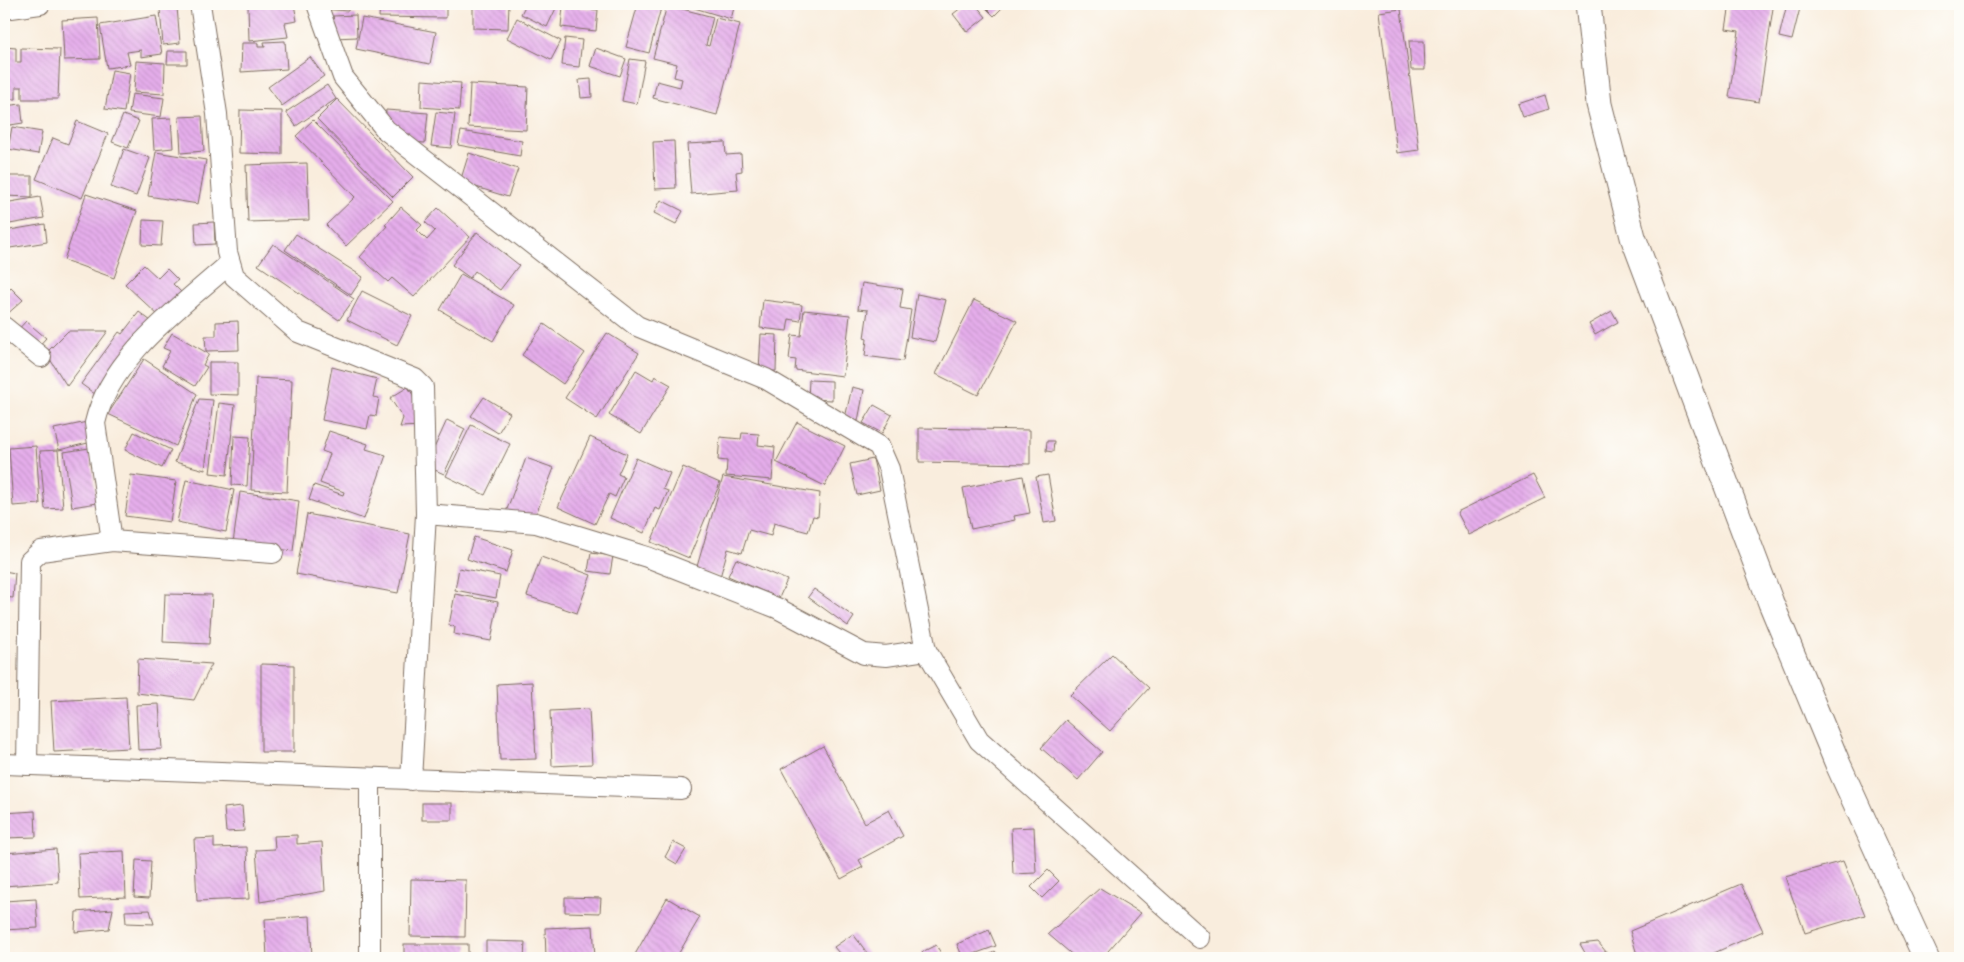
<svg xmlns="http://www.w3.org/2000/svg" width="1964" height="962" viewBox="0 0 1964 962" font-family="'IM FELL French Canon',serif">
  <defs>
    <pattern id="building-back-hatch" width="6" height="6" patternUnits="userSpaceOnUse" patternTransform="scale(1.25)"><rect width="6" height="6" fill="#e5adeb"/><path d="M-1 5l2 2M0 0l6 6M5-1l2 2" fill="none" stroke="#c595c9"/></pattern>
  </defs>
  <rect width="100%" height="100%" fill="#fdfcf7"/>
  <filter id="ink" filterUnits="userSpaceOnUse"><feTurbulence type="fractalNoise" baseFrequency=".02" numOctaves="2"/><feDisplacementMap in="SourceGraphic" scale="10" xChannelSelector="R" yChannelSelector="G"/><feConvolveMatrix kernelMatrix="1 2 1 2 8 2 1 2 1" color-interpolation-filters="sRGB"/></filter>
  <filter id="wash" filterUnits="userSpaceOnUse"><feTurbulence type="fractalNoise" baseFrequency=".0096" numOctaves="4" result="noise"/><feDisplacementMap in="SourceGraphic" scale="20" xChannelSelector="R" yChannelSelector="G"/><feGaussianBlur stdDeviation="1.12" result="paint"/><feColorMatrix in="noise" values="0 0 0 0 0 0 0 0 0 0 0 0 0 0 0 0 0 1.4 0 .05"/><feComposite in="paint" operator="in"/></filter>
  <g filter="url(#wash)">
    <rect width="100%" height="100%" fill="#f9eddd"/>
    <g id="blocks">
      <g fill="url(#building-back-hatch)">
        <path d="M260 4H294L297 21 285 23 288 37 249 41 248 6Z"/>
        <path d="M322 4H349L348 11 322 9Z"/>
        <path d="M352 4H374V8L352 6Z"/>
        <path d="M380 4H446V18L379 17Z"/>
        <path d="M473 4H509L508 29 473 28Z"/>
        <path d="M526 4H558L547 27 521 14Z"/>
        <path d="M584 4H603V6L584 5Z"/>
        <path d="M638 4H662L649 53 626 47Z"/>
        <path d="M692 4H735L731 19 691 7Z"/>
        <path d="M966 4H975L986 17 967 32 953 14Z"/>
        <path d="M982 4H1006L994 16Z"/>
        <path d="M1730 4H1759L1758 6 1773 8 1759 102 1729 97 1739 31 1726 29Z"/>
        <path d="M1787 4H1801L1792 40 1779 37Z"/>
        <path d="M667 5 713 17 706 45 709 46 716 18 740 24 717 115 653 98 657 81 680 87 682 79 674 77 677 64 653 58Z"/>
        <path d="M563 6 598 10 596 31 561 27Z"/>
        <path d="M177 7 180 43 163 45 160 9Z"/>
        <path d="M1401 9 1419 150 1397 153 1379 12Z"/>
        <path d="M356 15 357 37 334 38 333 16Z"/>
        <path d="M156 16 162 54 141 57V50L127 52 130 65 107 68 100 25Z"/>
        <path d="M98 18 100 59 64 60 62 20Z"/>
        <path d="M362 18 436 32 430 64 356 49Z"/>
        <path d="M517 18 561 41 551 60 507 38Z"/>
        <path d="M565 38 582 40 579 67 562 65Z"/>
        <path d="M285 41 287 69 241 72 242 43H258V47H265L264 42Z"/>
        <path d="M1409 41H1424L1425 70H1411Z"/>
        <path d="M4 47 16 48V62H21V48L60 49 58 99H22V87H16V99H4Z"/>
        <path d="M596 48 626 59 620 76 590 66Z"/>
        <path d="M168 51H187V64H167Z"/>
        <path d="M310 57 324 76 282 106 268 87Z"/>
        <path d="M630 59 645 61 637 104 622 101Z"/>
        <path d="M136 61 165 63 164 94 134 92Z"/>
        <path d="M112 70 130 73 124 112 105 109Z"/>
        <path d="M591 79 592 97 581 98 579 80Z"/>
        <path d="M422 80 461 83 459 110 421 107Z"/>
        <path d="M470 84 528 87 526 130 468 127Z"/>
        <path d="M327 85 336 99 296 126 286 112Z"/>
        <path d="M132 94 164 98 161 117 129 113Z"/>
        <path d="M1545 95 1549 109 1523 117 1518 104Z"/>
        <path d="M337 99 413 177 393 197 317 119Z"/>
        <path d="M21 104 23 123 4 126V106Z"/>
        <path d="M240 110 282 111V154L239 153Z"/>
        <path d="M386 110 428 113 425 143 410 142V134H396L397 126 385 125Z"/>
        <path d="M436 112 455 114 451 148 431 146Z"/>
        <path d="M123 115 139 121 128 148 112 142Z"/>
        <path d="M202 116 204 151 181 153 179 117Z"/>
        <path d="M171 118 173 148 154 150 152 119Z"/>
        <path d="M313 120 393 201 346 246 326 225 355 197 296 136Z"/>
        <path d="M77 121 108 134 82 198 36 179 53 138 68 144Z"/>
        <path d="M12 127 42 132 38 154 8 149Z"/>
        <path d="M461 131 522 141 520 156 458 145Z"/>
        <path d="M674 141 676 188 655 189 653 142Z"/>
        <path d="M725 142 726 155 741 154 742 171 736 172 738 190 691 194 687 144Z"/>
        <path d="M124 149 150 158 136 196 111 187Z"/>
        <path d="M156 152 206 160 198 204 148 196Z"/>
        <path d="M469 153 518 169 508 197 460 182Z"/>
        <path d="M307 163 309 220 248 222 246 165Z"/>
        <path d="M4 176H32V197L4 196Z"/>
        <path d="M86 194 137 211 114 278 64 260Z"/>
        <path d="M40 197 44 218 4 225V203Z"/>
        <path d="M661 200 683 211 676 224 654 213Z"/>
        <path d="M401 207 422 225 417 230 427 240 435 231 425 222 438 208 470 237 414 297 392 278 388 282 360 257 387 226 385 225Z"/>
        <path d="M143 220 163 221 161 246 142 245Z"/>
        <path d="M214 222 215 244 196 245 195 223Z"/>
        <path d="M45 224 47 242 4 249V231Z"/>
        <path d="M477 232 519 265 500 290 475 271 470 278 452 265Z"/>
        <path d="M296 234 363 277 351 295 285 250Z"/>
        <path d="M273 244 354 299 339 320 258 265Z"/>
        <path d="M144 265 158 278 167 269 178 280 173 284 183 294 160 317 125 284Z"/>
        <path d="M461 274 514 305 493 341 440 310Z"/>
        <path d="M862 283 903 289 900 308 911 310 903 361 865 356 867 339 864 338 868 310 858 309Z"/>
        <path d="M11 288 23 300 4 317V295Z"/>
        <path d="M362 291 412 316 397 345 347 320Z"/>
        <path d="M917 294 946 300 935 342 910 337Z"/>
        <path d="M763 300 802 305 800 321 789 319 787 331 760 328Z"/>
        <path d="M974 300 1017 321 978 395 936 374Z"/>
        <path d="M804 310 850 315 843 376 795 370 796 360 789 359 792 335 801 336Z"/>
        <path d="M1612 311 1618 322 1595 335 1589 324Z"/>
        <path d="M139 312 155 324 99 397 81 384 119 332 122 334Z"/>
        <path d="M26 321 46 338 35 350 15 333Z"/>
        <path d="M238 321 239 350 206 351 205 336H216V322Z"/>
        <path d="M544 324 585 353 563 384 522 355Z"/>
        <path d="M68 331H108L67 386 46 353Z"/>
        <path d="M172 333 209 354 203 365 207 367 195 386 162 366 170 351 163 348Z"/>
        <path d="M607 333 639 353 597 419 565 398Z"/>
        <path d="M761 334 777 335 776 371H759Z"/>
        <path d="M144 359 197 394 176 446 108 414Z"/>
        <path d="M209 362H238V395L209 394Z"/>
        <path d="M332 367 377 379 373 397 379 398 376 416 370 415 367 429 322 420Z"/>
        <path d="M636 370 653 380 655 376 671 385 641 434 609 415Z"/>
        <path d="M256 378 292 380 287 492 251 490Z"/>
        <path d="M809 380 832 381V400L808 399Z"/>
        <path d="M408 387 420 406 422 426 400 427 403 418 390 398Z"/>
        <path d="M852 387 864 390 858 421 845 418Z"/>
        <path d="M484 397 510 413 498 433 471 416Z"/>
        <path d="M199 399 213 400 205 470 175 462Z"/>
        <path d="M219 403 235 405 227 475 210 473Z"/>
        <path d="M874 405 892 415 882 433 863 423Z"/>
        <path d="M447 420 465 429 444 474 426 466Z"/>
        <path d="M87 422 92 442 59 450 54 429Z"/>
        <path d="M797 422 845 446 825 486 776 462Z"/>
        <path d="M471 425 510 444 485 495 446 476Z"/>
        <path d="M919 428 1030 430V464L919 462Z"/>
        <path d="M329 431 368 444 366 449 386 455 364 519 309 500 314 485 343 495 344 492 320 483 330 454 322 451Z"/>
        <path d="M134 432 171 450 162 468 125 450Z"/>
        <path d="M742 433 759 434 758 445 775 447 772 480 726 476 727 461 718 460 720 437 741 439Z"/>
        <path d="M234 436 250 437 247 486 232 485Z"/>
        <path d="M590 437 627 454 618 474 624 477 615 497 609 494 595 524 558 507Z"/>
        <path d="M4 439H5L7 472H4Z"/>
        <path d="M1047 441H1054L1053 452 1046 451Z"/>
        <path d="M36 446 40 504 13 506 9 448Z"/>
        <path d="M89 448 97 503 72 507 64 452Z"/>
        <path d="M58 450 63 508 45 509 40 451Z"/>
        <path d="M526 458 554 468 533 522 506 512Z"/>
        <path d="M636 458 670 473 663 489 668 491 660 510 655 508 644 533 610 518Z"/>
        <path d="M873 459 880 490 857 495 850 464Z"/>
        <path d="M683 467 720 483 689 558 651 542Z"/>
        <path d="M131 475 176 481 170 522 125 516Z"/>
        <path d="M1048 475 1056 521 1044 523 1036 477Z"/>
        <path d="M1533 475 1545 498 1469 535 1457 512Z"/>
        <path d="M1023 476 1030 513 1014 516 1015 520 971 529 963 488Z"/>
        <path d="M723 477 820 493 818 517 813 516 808 532 774 523 771 536 749 530 742 553 728 549 720 577 696 570Z"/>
        <path d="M186 480 234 490 226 532 177 522Z"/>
        <path d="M240 492 299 501 293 551 233 543Z"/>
        <path d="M307 514 410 534 398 593 296 574Z"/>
        <path d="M474 537 513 550 506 572 467 559Z"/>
        <path d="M591 553 613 556 610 574 588 571Z"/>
        <path d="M541 557 591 575 577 613 527 596Z"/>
        <path d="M736 559 787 580 779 598 728 576Z"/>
        <path d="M459 568 500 576 496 598 455 590Z"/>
        <path d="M4 571 15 573 13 598 4 597Z"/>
        <path d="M814 589 854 617 848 626 808 597Z"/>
        <path d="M165 594 212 595 209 644 163 642Z"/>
        <path d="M455 594 498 602 491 641 454 634 455 627 449 625Z"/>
        <path d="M4 616H8L6 710H4Z"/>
        <path d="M1112 654 1149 688 1110 731 1070 695Z"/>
        <path d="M138 659 212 664 194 700 137 693Z"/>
        <path d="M261 664 294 665V752H261Z"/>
        <path d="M532 682 536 759 500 760 497 684Z"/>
        <path d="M126 697 129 748 54 752 51 701Z"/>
        <path d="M159 704 162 749 138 750 136 705Z"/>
        <path d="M589 709 592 764 552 766 550 711Z"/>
        <path d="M1066 720 1102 752 1078 780 1041 748Z"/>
        <path d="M823 746 865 823 889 810 903 836 859 860 863 867 841 879 781 769Z"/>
        <rect x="422" y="803" width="30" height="17"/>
        <path d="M242 806 244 831 226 832 224 808Z"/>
        <path d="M35 811 36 837 4 838V813Z"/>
        <path d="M1034 827 1036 873 1013 874 1011 828Z"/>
        <path d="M297 835V844L322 842 325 891 260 902 256 850 275 849 274 836Z"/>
        <path d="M214 838V848L247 847 249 899 197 901 194 839Z"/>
        <path d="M673 842 686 849 677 864 665 857Z"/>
        <path d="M56 849 58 882 4 886V853Z"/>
        <path d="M124 851 126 897 80 899 78 853Z"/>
        <path d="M136 860 151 861 149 898 134 897Z"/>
        <path d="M1843 861 1865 915 1805 933 1785 877Z"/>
        <path d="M1048 870 1059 881 1042 898 1031 887Z"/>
        <path d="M411 879 466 880 465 937 410 936Z"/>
        <path d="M1741 884 1763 931 1703 958H1638L1630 931Z"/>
        <path d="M1100 888 1141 913 1102 958H1076L1048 934Z"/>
        <path d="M565 897 601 898 600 913 565 912Z"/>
        <path d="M667 898 700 917 676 958H633Z"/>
        <path d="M36 899 38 928 4 930V901Z"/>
        <path d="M113 909 109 929 75 932 76 912Z"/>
        <path d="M150 910 154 924 126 923 125 911Z"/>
        <path d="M310 916 312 958H267L265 919Z"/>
        <path d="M593 926 595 958H546L545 928Z"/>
        <path d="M989 930 996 946 963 958 957 944Z"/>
        <path d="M853 934 871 958H843L834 947Z"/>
        <path d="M486 941 525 942 524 958H486Z"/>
        <path d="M1598 942 1611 958H1588L1580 944Z"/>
        <rect x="404" y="944" width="64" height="14"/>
        <path d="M936 945 944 958H925L922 952Z"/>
        <path d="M995 951 1001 958H985Z"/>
      </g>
    </g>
  </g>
  <g filter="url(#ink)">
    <use href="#blocks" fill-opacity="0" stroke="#7e6e61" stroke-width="1"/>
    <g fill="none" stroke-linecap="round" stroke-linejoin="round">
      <defs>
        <g id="minor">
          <path d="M200 4 217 114 227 252 234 276 298 332 415 379 423 387 426 514 411 780"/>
          <path d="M317 4 343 77 386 130 637 326 766 379 879 446 889 469 926 650 979 740 1200 938"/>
          <path d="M4 9 40 4"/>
          <path d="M4 327 41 357"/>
          <path d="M426 514 536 523 647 557 777 608 864 654 886 656 926 650"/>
          <path d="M112 541 95 423C110 357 181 307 229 264"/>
          <path d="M4 764 681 789"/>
          <path d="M27 765 30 561 41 551 112 541 273 553"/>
          <path d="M370 958V779"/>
        </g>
        <path id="tertiary" d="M1588 4 1599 104 1633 237 1771 603 1837 762 1926 958"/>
      </defs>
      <use href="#minor" stroke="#7e6e61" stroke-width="22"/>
      <use href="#tertiary" stroke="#7e6e61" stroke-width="27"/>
      <use href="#minor" stroke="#fff" stroke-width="20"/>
      <use href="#tertiary" stroke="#fff" stroke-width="25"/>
    </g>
  </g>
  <rect width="1964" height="962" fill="none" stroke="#fdfcf7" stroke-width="20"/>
</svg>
